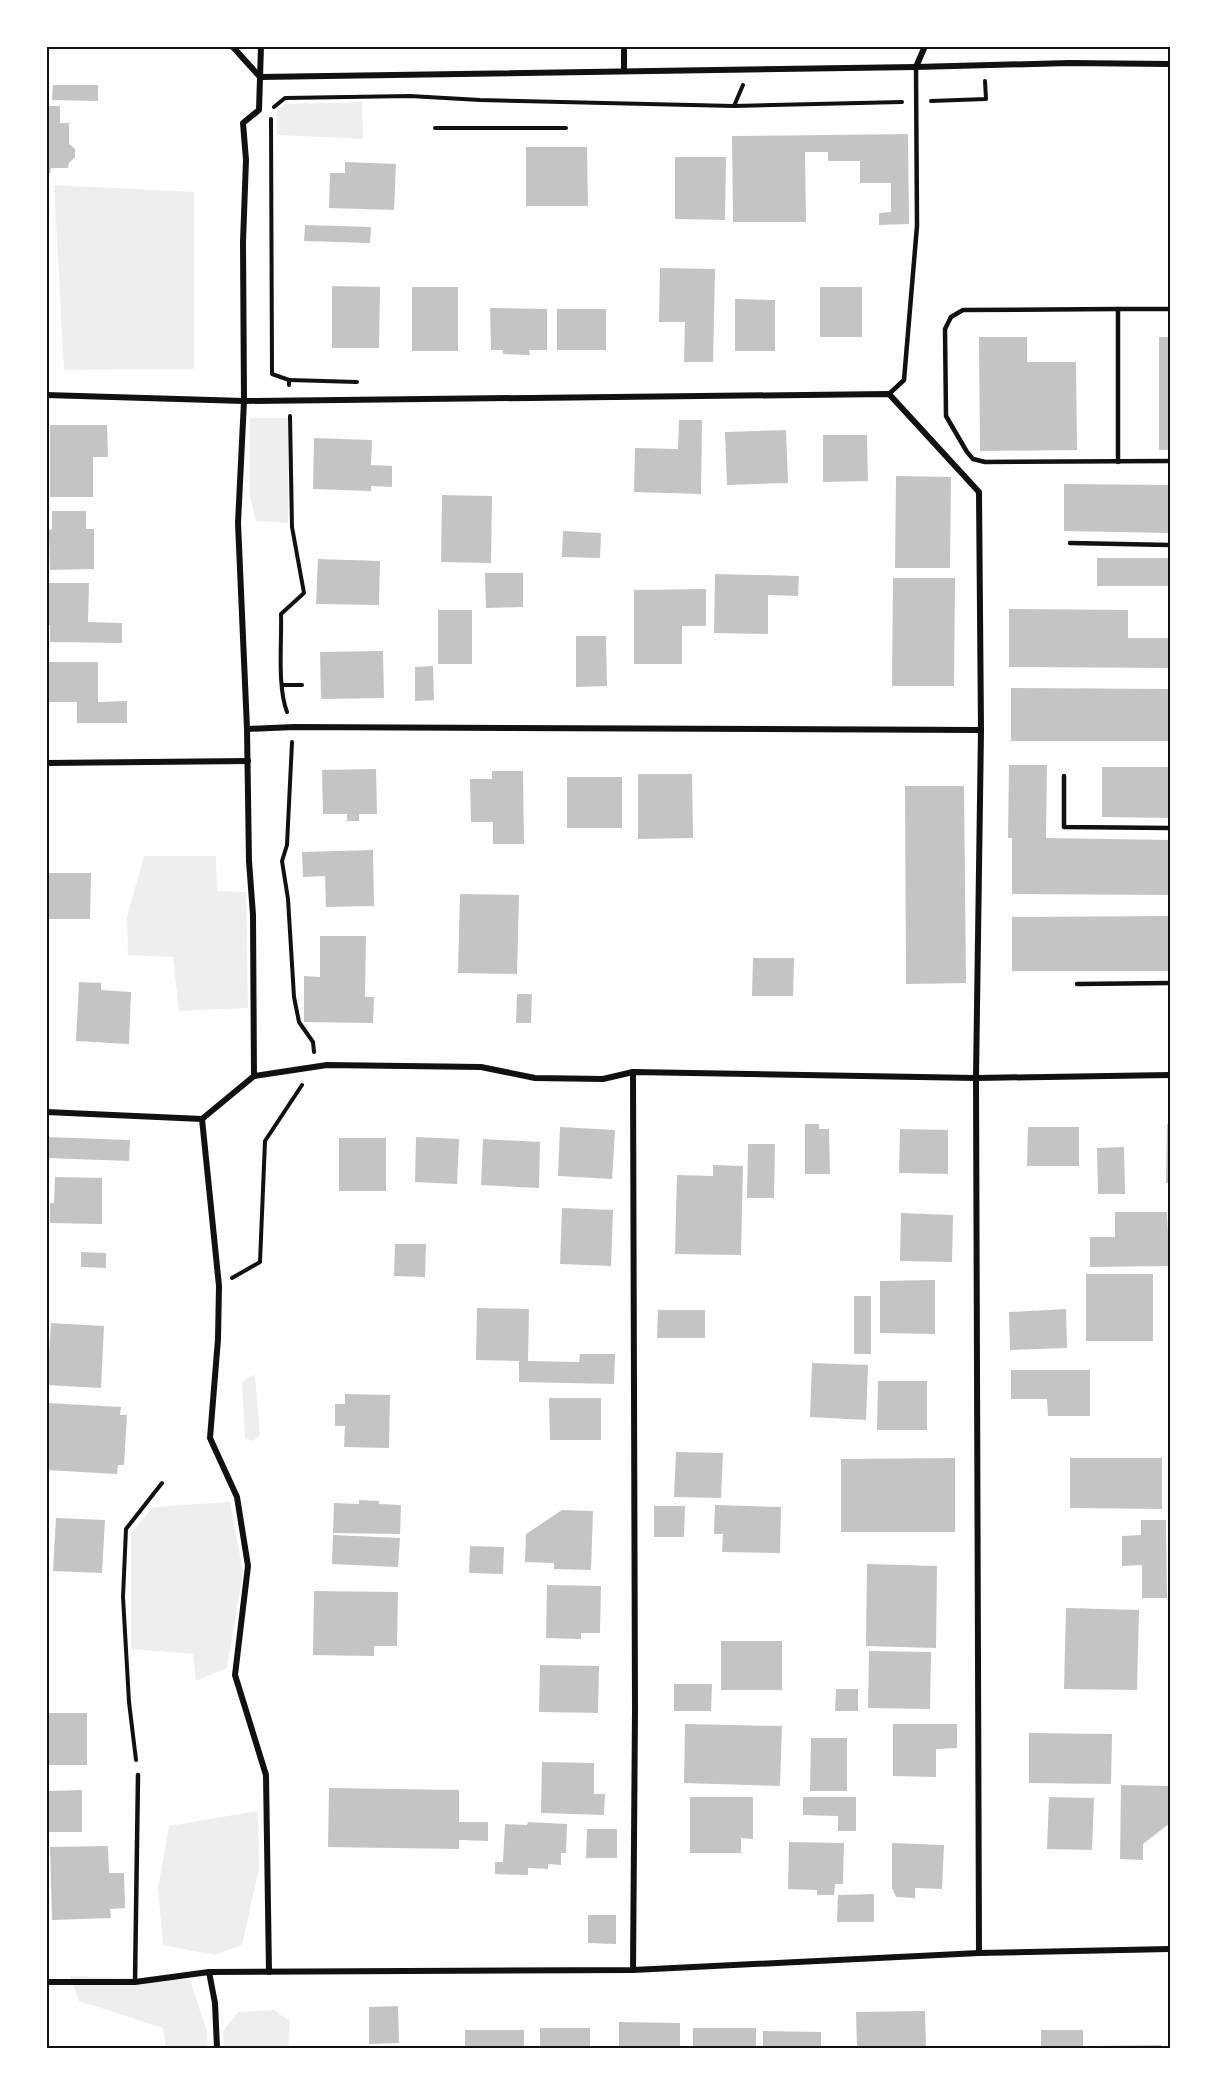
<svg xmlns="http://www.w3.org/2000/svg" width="1217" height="2095" viewBox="0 0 1217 2095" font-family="Ubuntu,sans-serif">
  <rect width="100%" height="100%" fill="#fff"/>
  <g fill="#eee">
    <path d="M362 102 363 139 277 135V111L285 104Z"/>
    <path d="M54 185 194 192V369L64 370Z"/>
    <path d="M250 418H289L288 523 256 521 250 497Z"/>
    <path d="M144 856H216L217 891 246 892 248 1008 179 1011 173 957 128 955 127 917Z"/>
    <path d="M255 1375 260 1435 253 1441 245 1439 242 1383 248 1377Z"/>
    <path d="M230 1502 243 1572 227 1668 196 1681 193 1654 131 1649V1534L153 1507Z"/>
    <path d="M258 1811 259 1869 242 1945 215 1955 163 1945 158 1888 169 1826Z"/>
    <path d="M70 1976 190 1980 207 2032 208 2048H166L163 2028 79 2001Z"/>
    <path d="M274 2010 290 2021 288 2048H224L223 2031 238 2012Z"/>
  </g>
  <g fill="#c4c4c4">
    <path d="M53 85H98V101L52 100Z"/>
    <path d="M46 106H60V123H69V144L75 149V157L69 163 68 168H51L50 173H46Z"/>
    <path d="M908 134 909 224 879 225V213L891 212V183H860V161H828V152H805L806 222H733L732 136Z"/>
    <path d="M526 147H587L588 206H526Z"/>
    <path d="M675 157H726L725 220 675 219Z"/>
    <path d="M345 162 396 164 394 210 329 208 330 173H345Z"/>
    <path d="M305 225 371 227 370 243 304 241Z"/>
    <path d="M660 268 715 269 713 362H684L685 322H659Z"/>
    <path d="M332 286 380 287 379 348H332Z"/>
    <rect x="412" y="287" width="46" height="64"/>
    <rect x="820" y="287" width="42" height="50"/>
    <path d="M735 299 775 300V351H735Z"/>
    <path d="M490 308 547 309V350H529L530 355 503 354V350H491Z"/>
    <rect x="557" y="309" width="49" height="41"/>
    <path d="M979 337H1027V362H1076L1077 450 980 451Z"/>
    <rect x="1159" y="337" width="11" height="113"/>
    <path d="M679 420H702L701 494 634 492 635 448 678 449Z"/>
    <path d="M50 425H107L108 457H93V497H50Z"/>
    <path d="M786 430 788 483 727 485 725 432Z"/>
    <path d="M823 435H867L868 481 823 482Z"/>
    <path d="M314 438 372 440 371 465 392 466V487L371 486V491L313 489Z"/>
    <path d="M896 476 951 477 950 568H895Z"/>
    <path d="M1064 484 1170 485V533L1064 531Z"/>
    <path d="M442 495 492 496 491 563 441 562Z"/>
    <path d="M52 511H86V529H94V569L50 570 49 530 52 529Z"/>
    <path d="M563 531 601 533 600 558 562 557Z"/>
    <rect x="1097" y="558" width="73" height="28"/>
    <path d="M318 559 380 561 379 605 316 604Z"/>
    <path d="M485 573H523V607L486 608Z"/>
    <path d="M715 574 799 576 798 596 768 595V634L714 633Z"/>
    <path d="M893 578H955L954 686H892Z"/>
    <path d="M46 583H89L88 622 122 623V643L50 642V625H46Z"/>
    <path d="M706 589V626H682V664H634V590Z"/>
    <path d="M1009 609 1128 610V638H1170V668L1009 667Z"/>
    <rect x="438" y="610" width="34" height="54"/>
    <path d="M576 636H606L607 686 576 687Z"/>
    <path d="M383 651 384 698 321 699 320 652Z"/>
    <path d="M46 662H98V702L127 701V723H77V702H46Z"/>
    <path d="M433 666 434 700 415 701V667Z"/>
    <path d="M1011 688 1170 689V741H1011Z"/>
    <path d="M1009 765H1047L1046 838 1170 840V895L1012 894V838H1008Z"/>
    <path d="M1102 767H1170V818L1102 817Z"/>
    <path d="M376 769 377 814H359V821H347V814H323L322 770Z"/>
    <path d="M492 771H523L524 844H493V822H471L470 779H492Z"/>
    <path d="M638 774H692L693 838 638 839Z"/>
    <rect x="567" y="777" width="55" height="51"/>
    <path d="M905 786H964L966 983 906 984Z"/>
    <path d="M373 850 374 906 326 907 325 876 303 877 302 852Z"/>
    <path d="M46 873H91L90 919H46Z"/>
    <path d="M460 894 519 895 517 974 458 973Z"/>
    <path d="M1170 916V971H1012V917Z"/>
    <path d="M320 936H366L365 997H374L373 1023 304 1022V976L320 977Z"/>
    <path d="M753 958H794L793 996H752Z"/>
    <path d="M79 982 101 983V990L131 992 129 1044 76 1041Z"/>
    <path d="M517 994H532L531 1023H516Z"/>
    <path d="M805 1124H819V1129H829L830 1174H805Z"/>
    <path d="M1167 1124H1170V1183H1166Z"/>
    <path d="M560 1127 615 1130 612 1179 558 1176Z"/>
    <path d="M1028 1127H1079V1166H1027Z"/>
    <path d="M900 1129 948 1130V1174L899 1173Z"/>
    <path d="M46 1137 130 1140 129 1161 46 1158Z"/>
    <path d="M416 1137 459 1139 457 1184 415 1182Z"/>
    <rect x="339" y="1138" width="47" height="53"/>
    <path d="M483 1139 540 1142 539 1188 481 1185Z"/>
    <path d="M748 1144H775L774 1198H747Z"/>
    <path d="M1124 1147 1125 1194H1098L1097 1148Z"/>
    <path d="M713 1165 743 1166 741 1255 675 1254 677 1175 713 1176Z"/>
    <path d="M55 1177 102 1178V1224L50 1223V1203H54Z"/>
    <path d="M562 1208 613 1210 611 1266 560 1264Z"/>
    <path d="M1115 1212H1167L1168 1235H1170V1266L1090 1267V1237H1115Z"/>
    <path d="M901 1213 953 1215 952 1262 900 1261Z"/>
    <path d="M395 1244H426L425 1277 394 1276Z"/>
    <path d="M81 1252 106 1253V1268L81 1267Z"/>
    <rect x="1086" y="1274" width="67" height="67"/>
    <path d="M935 1280V1334L880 1333V1281Z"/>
    <rect x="854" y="1296" width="17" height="58"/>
    <path d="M477 1308 529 1309 528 1361 579 1362 580 1354H615L614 1384 519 1382V1361L476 1360Z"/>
    <path d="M1066 1309 1067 1348 1010 1350 1009 1312Z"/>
    <path d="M658 1310H705V1338H657Z"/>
    <path d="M51 1323 104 1326 101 1388 47 1385Z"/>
    <path d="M812 1363 868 1365 866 1420 810 1417Z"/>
    <path d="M1011 1370H1090V1416H1048L1047 1399H1011Z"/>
    <path d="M878 1381H927V1430H877Z"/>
    <path d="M345 1394 390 1395 389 1448 344 1447 345 1426H335V1404H345Z"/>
    <path d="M549 1398H601V1440H550Z"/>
    <path d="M46 1403 121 1407 120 1415H127L124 1465H118L117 1474 46 1470Z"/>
    <path d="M676 1452 723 1453 721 1498 674 1497Z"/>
    <path d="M955 1458V1532H841V1459Z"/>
    <path d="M1070 1458H1162V1509L1070 1508Z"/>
    <path d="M359 1500 379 1501V1504L401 1505 400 1534 333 1533 334 1503 359 1504Z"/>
    <path d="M715 1505 781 1507 780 1553 722 1552 723 1534H714Z"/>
    <path d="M654 1506H685L684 1537H654Z"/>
    <path d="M562 1510 593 1511 591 1570 554 1569V1563L525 1562 526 1534Z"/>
    <path d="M56 1518 105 1520 102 1573 53 1571Z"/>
    <path d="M1141 1520H1166L1167 1598H1142V1565L1122 1566V1536L1141 1535Z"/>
    <path d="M333 1535 400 1538 398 1567 332 1564Z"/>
    <path d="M470 1546 504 1547 503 1574 469 1573Z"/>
    <path d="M867 1564 937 1566 936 1648 866 1646Z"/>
    <path d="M547 1585 601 1586 600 1633H581V1639L546 1638Z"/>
    <path d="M314 1591 398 1592 397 1646H374V1656L313 1655Z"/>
    <path d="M1066 1608 1139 1610 1137 1690 1064 1689Z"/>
    <rect x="721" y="1641" width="61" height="49"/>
    <path d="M869 1651 931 1652 930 1709 868 1708Z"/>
    <path d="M540 1665 599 1666 598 1713 539 1712Z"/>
    <path d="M674 1684H712L711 1711H674Z"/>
    <path d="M836 1689H858V1711H835Z"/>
    <rect x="46" y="1713" width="41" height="52"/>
    <path d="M685 1724 782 1726 780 1786 684 1783Z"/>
    <path d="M893 1724H957V1748L936 1749V1777L893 1776Z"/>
    <path d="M1029 1733 1112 1734 1111 1784 1029 1783Z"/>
    <path d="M811 1738H847V1791H810Z"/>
    <path d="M542 1762 594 1763V1794H605L604 1815 541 1813Z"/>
    <path d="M1121 1785 1170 1786V1823L1143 1844V1860L1120 1859Z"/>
    <path d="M329 1788 459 1790V1822H488V1841L459 1840V1849L328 1847Z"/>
    <path d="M82 1790V1832H46V1791Z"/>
    <path d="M690 1797H753V1839L741 1838V1853H690Z"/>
    <path d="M803 1797H856V1831H838V1816L803 1815Z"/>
    <path d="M1049 1797 1094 1798 1092 1850 1047 1849Z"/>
    <path d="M528 1822 567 1824 566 1853H561V1865L548 1864V1869L528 1868V1875L495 1874V1862H503L505 1824 527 1825Z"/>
    <path d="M587 1829H617V1858H586Z"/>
    <path d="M789 1842 844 1843 843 1884H835L834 1895H817V1890L788 1889Z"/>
    <path d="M892 1843 944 1845 942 1889 915 1888V1898L896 1897 892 1888Z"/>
    <path d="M108 1846 109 1873H124L125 1908 110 1909 111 1918 52 1920 50 1847Z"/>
    <path d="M874 1894V1922H837L838 1895Z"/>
    <path d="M588 1915H616V1944L588 1943Z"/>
    <path d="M398 2006 399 2043 369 2044V2007Z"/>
    <path d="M925 2011 926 2048H857L856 2012Z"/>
    <path d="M619 2022 680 2023V2048H619Z"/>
    <rect x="540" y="2028" width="50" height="20"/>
    <rect x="693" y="2028" width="63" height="20"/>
    <rect x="465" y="2030" width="59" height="18"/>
    <rect x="1041" y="2030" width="42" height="18"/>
    <path d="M763 2031 821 2032V2048H763Z"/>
    <path d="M1161 2045V2048H1093V2046Z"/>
  </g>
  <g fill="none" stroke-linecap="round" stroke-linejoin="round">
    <g stroke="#111" stroke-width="4">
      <path d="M931 101 986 99 985 81"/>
      <path d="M734 106 743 85"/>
      <path d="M274 107 285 98 410 96 480 100 734 106 902 102"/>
      <path d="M271 119 272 374 289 380V385"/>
      <path d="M435 128H566"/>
      <path d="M289 380 357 382"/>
      <path d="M282 685H302"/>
      <path d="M287 712C277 685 282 643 281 614L304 593 292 527 290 416"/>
      <path d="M292 742 287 845 282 861 288 899 294 997 299 1022 313 1042 314 1052"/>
      <path d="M232 1278 260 1262 265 1141 302 1085"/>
      <path d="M136 1760 129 1702 123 1597 126 1529 162 1483"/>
    </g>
    <g stroke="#111" stroke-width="4.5">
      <path d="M1118 309 963 310 951 317 945 329 946 416 967 452 973 459 985 462 1170 461"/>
      <path d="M889 394 904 380 917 226 916 67"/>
      <path d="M1118 462V309H1170"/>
      <path d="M1070 543 1170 545"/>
      <path d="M1064 776V827L1170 828"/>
      <path d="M1077 984 1170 983"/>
      <path d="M135 1982 138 1775"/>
    </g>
    <g stroke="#111" stroke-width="6">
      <path d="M232 46 260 77 916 67 1069 63 1170 64"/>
      <path d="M916 67 925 46"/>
      <path d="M624 71V46"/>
      <path d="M46 395 244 401 889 394 979 492 981 730 976 1078 979 1953"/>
      <path d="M247 729 294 727 981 730"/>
      <path d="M46 763 248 761"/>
      <path d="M633 1072 635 1711 633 1970"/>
      <path d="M254 1076 253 915 249 861 247 729 238 523 244 401 243 242 246 160 243 123 259 110 261 46"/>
      <path d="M46 1112 202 1119 254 1076 327 1065 481 1067 535 1078 603 1079 633 1072 976 1078 1170 1075"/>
      <path d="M202 1119 219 1286 218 1339 210 1438 237 1497 248 1566 235 1675 266 1775 269 1972"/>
      <path d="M209 1972 215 2003 217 2048"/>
      <path d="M46 1982H135L209 1972 633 1970 979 1953 1170 1949"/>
    </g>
  </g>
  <rect width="1217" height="2095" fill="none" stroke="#ffffff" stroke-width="96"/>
  <rect x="48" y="48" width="1121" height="1999" fill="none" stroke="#111" stroke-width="2"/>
</svg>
